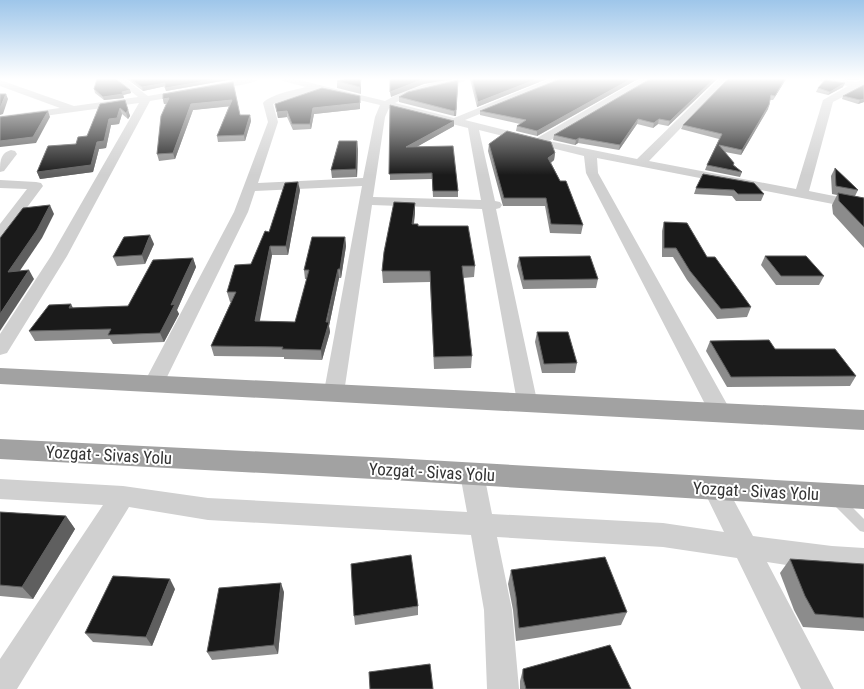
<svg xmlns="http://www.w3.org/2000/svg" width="864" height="689" viewBox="0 0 864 689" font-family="'Roboto Condensed',sans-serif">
  <rect width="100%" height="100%" fill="#fff"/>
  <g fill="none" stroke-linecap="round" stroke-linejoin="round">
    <path fill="#d0d0d0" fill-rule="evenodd" d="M836 494 840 495 864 519V532L860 531 832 503 830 499 832 495Z"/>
    <g fill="#d0d0d0" fill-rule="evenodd">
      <path d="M116 79H125L148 96 244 79H258L256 81 246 84 150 101 67 256 7 353 0 355V334L51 256 139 103 0 122V116L60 108 0 86V80L74 106 138 97Z"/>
      <path d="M282 79H295L385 101C409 88 439 79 466 79L465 81 408 96 395 103 454 118 550 79H561L560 81 465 120 537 138 640 79H650L649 81 549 141 637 159 719 79H728L649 161 796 189 823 100 848 86 822 82 817 79H835L856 82 864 79V86L833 102 809 191 864 202V210L597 158 598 173 728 406 725 412 717 414 709 412 706 406 586 173 584 156 479 130 495 201 500 202 502 205 500 208 496 209 536 396 533 401 526 404 519 401 516 396 482 209 372 205 345 386 342 391 335 393 328 391 325 386 362 186 255 191 248 212 166 379 163 384 156 386 149 384 146 379 234 212 268 122 263 103C271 94 295 90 306 87L283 81ZM317 90 380 105 375 117 363 178 258 183 278 122 273 104ZM389 108 468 128 481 200 373 197 385 117Z"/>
      <path d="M11 150 15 151 17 154 4 171 0 172C0 162 0 153 11 150Z"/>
      <path d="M0 180 36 182 41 183 43 186 5 237 0 238V224L27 189 0 188Z"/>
      <path d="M472 464 480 467 484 474 492 514 663 523 724 532 703 489 706 482 715 479 724 482 753 536 832 546 864 548V574L832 572 767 562 834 689H801L737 558 663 547 497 537 512 610 519 689H487L484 610 471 535 208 520 129 507 17 689H0V659L103 505 0 499V479L123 486 208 498 467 512 460 474 464 467Z"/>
    </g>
    <g fill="#a2a2a2" fill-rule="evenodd">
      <path d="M0 368 864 410V430L0 384Z"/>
      <path d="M0 439 392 458 864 485V509L392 480 0 459Z"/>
    </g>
  </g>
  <g fill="#8c8c8c">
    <path d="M127 79H233L166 91 165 86 143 91Z"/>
    <path d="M361 79V94L337 88V81Z"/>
    <path d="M470 79H547L477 107Z"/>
    <path d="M560 79H638L537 136 516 131 517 126 520 124 480 115V111Z"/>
    <path d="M650 79H717L668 126 658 124 653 128 637 124 619 150 578 143 575 145 553 140 554 135Z"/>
    <path d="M728 79H786L773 100H770L768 109 741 155 725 152 734 163V165L742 172 740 177 705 170 707 165 719 139 681 129 683 125Z"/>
    <path d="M838 79H862L856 80Z"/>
    <path d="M458 80 456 116H454L399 102V97Z"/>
    <path d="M233 82 240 115H250L251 121 245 141 218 142 217 136 229 106 193 110 175 159 159 161 157 154 166 104H164L163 99Z"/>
    <path d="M864 85V102L858 104 842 99 843 96Z"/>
    <path d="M843 87 828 95 816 92 818 88Z"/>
    <path d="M94 89 130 90 131 93 123 95 124 98 104 100 95 93Z"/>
    <path d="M360 96V109L314 114 311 129 293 130 287 117 278 118 275 104Z"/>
    <path d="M125 100 130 116 128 119 122 114 119 124 111 125 106 148 99 149 93 172 40 179 37 172 87 136Z"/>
    <path d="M390 105 454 126 416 147 458 191V197H433L432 179 390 180Z"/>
    <path d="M489 144 555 153 554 160 551 163 583 225 581 234 550 233 545 206H503L488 151Z"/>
    <path d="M358 149 357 177 332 178 331 170Z"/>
    <path d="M835 168 858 190 855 196 864 198V248L833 214 832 205 837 195 832 194 831 176Z"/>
    <path d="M703 174 764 194 761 201H736L732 196 694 194 696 188Z"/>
    <path d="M300 190 288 255H272L259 321 295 322 307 279H305L304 270 345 237 346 246 341 278H339L329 326 330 332 322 360 284 359V357L214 356 211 346 231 302H230L227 292 251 264 269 232Z"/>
    <path d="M415 203V213L414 224 475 266 474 277 463 278 472 356 471 368 434 369 430 282 383 283 382 271Z"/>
    <path d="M664 222 707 257 751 307 747 317 717 319 687 280 673 257H662V231Z"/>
    <path d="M154 244 145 264 117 266 113 257Z"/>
    <path d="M765 256 824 276 819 285H776L761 265Z"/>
    <path d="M519 257 598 279 596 288 523 289 517 266Z"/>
    <path d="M193 258 196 267 177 310 179 314 164 342 113 344 110 339 35 341 29 331 73 308 128 306Z"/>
    <path d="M537 332 577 363 575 373H542L535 342Z"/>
    <path d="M710 341 775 349 856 376 850 386 727 387 706 351Z"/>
    <path d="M0 512 66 516 75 529 33 599 0 596Z"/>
    <path d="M790 559 864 564V631L803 627 794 610 780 573Z"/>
    <path d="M511 570 627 612 621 625 516 641 513 610 508 584Z"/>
    <path d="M175 589 152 646 93 642 85 633Z"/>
    <path d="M284 592 278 654 212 660 207 652Z"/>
    <path d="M418 606V615L355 625 354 616Z"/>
    <path d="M523 669 631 689H520V681Z"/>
  </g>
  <g fill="#5f5f5f">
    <path d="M218 79H233L166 91 165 88Z"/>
    <path d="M361 79V94L360 87Z"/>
    <path d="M424 79H454L424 84 391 97 390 92Z"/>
    <path d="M537 79H547L477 107 478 102Z"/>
    <path d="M631 79H638L537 136V131Z"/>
    <path d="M714 79H717L668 126 670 121Z"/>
    <path d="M785 79H786L773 100 775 96Z"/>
    <path d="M458 80 456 116H454V111Z"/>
    <path d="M165 83 166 86 143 91 142 87Z"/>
    <path d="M845 83 843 87 828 95 830 92Z"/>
    <path d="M130 90 131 93 123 95 122 92Z"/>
    <path d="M6 94 8 99 3 114 0 115V108Z"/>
    <path d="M123 94 124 98 104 100 103 97Z"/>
    <path d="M360 96V109L314 114 311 129 310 124 313 108Z"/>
    <path d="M169 98 171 103 164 104 163 99Z"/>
    <path d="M864 99V102L858 104 860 100Z"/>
    <path d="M232 100 233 106 193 110 175 159 173 153 191 104Z"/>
    <path d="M769 105 768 109 741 155 742 150Z"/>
    <path d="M120 108 122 114 119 124 111 125 106 148 99 149 93 172 40 179 37 172 97 142 109 119Z"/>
    <path d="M128 110 130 116 128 119 126 113Z"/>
    <path d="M48 111 50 117 36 143 0 147V141Z"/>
    <path d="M287 111V117L278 118 277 112Z"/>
    <path d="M250 115 251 121 245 141 244 135Z"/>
    <path d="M638 119 637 124 619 150 620 145Z"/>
    <path d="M659 119 658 124 653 128 654 123Z"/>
    <path d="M454 121V126L406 153V147Z"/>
    <path d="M579 138 578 143 575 145 576 140Z"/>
    <path d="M357 141 358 149 357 177 356 169Z"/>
    <path d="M555 153 554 160 547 165 548 158Z"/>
    <path d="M298 182 300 190 288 255 286 246Z"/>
    <path d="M415 203V213L412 235V224Z"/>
    <path d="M50 205 54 214 42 238 13 281 8 272Z"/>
    <path d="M150 235 154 244 145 264 142 255Z"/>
    <path d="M345 237 346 246 341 278 340 269Z"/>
    <path d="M270 246 272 255 258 331 255 321Z"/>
    <path d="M193 258 196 267 177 310 179 314 164 342 160 333 171 305Z"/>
    <path d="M338 269 339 278 329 326 330 332 322 360 321 350Z"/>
    <path d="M29 270 34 279 0 331V314Z"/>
    <path d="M71 304 76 314 69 308Z"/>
    <path d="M66 516 75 529 33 599 22 587Z"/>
    <path d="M170 579 175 589 152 646 146 637Z"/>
    <path d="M281 583 284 592 278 654 274 645Z"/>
  </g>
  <g fill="#1a1a1a" stroke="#5f5f5f">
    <path d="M97 79H116L130 90 122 92 123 94 103 97 94 89Z"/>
    <path d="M130 79H218L165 88V83L142 87Z"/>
    <path d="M344 79H361L360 87 337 81Z"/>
    <path d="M390 79H428H424L390 92Z"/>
    <path d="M472 79H537L478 102Z"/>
    <path d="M560 79H631L537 131 517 126 526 120 480 111Z"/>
    <path d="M650 79H714L670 121 659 119 654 123 638 119 620 145 579 138 576 140 554 135Z"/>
    <path d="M728 79H785L775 96 771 95 769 105 742 150 719 145 734 163 733 165 742 172 707 165 722 134 683 125Z"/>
    <path d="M458 80 456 110 454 111 399 97 408 92Z"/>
    <path d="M825 80 845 83 830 92 818 88Z"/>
    <path d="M233 82 240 115H250L244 135 217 136 232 100 191 104 173 153 157 154 161 116 169 98 163 99V94Z"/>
    <path d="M864 85V99L860 100 843 96Z"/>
    <path d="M322 88 360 96V103L313 108 310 124H292L287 111 277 112 275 104Z"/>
    <path d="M0 94H6L0 108Z"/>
    <path d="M125 100 128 110 126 113 120 108 117 118 109 119 104 141 97 142 91 165 37 172 48 146 76 144 78 137 87 136 100 104Z"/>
    <path d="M390 105 454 121 406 147 453 146 458 191H433L432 173 389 174Z"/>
    <path d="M48 111 33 137 0 141V117Z"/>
    <path d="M507 131 551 142 555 153 548 158 560 181H566L583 225 551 224 546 198H504L489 144Z"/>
    <path d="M339 141H357L356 169 331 170Z"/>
    <path d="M835 168 858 190 836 186Z"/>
    <path d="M703 174 754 183 764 194H738L734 190 696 188Z"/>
    <path d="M298 182 286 246H270L255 321 295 322 309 270H304L312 237H345L340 269H338L326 322H329L321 350 282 349 283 347 211 346 236 292H227L235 265 251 264 265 231 269 232 285 183Z"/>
    <path d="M838 193 864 198V227L839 201Z"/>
    <path d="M394 202 415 203 412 224H418V226H468L475 266H462L472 356 434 357 430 271H382L384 252Z"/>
    <path d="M50 205 37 230 8 272 29 270 0 314V238L23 208Z"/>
    <path d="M664 222 687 223 707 257H715L751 307 721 309 690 271 676 248H664Z"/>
    <path d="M150 235 142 255 113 257 124 237Z"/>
    <path d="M590 256 598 279 524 280 519 257Z"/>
    <path d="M765 256H806L824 276H781Z"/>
    <path d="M193 258 171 305 175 304 160 333 108 335 111 329 29 331 49 305 71 304 69 308 128 306 153 260Z"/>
    <path d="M537 332H568L577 363 544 364Z"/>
    <path d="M769 340 775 349H835L856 376 731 377 710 341Z"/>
    <path d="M0 512 66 516 22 587 0 585Z"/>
    <path d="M411 555 418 606 354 616 351 564Z"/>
    <path d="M605 557 627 612 519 628 516 597 511 570Z"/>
    <path d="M790 559 864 564V618L815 614 805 596Z"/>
    <path d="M113 576 170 579 146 637 85 633Z"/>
    <path d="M281 583 274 645 207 652 219 588Z"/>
    <path d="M610 645 631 689H526L523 678V669Z"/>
    <path d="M430 664 433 689H370L369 672Z"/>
  </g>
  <linearGradient id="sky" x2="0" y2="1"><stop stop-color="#9ec6ea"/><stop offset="0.45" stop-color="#fff"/><stop offset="1" stop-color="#fff" stop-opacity="0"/></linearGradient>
  <rect width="864" height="175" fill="url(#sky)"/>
  <g text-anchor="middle" stroke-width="4" stroke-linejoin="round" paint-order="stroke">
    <g font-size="17" fill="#333" stroke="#fff">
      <text transform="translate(109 455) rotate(3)" y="6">Yozgat - Sivas Yolu</text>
      <text transform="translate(432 472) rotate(3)" y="6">Yozgat - Sivas Yolu</text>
      <text transform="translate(756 491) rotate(3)" y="6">Yozgat - Sivas Yolu</text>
    </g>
  </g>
</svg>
